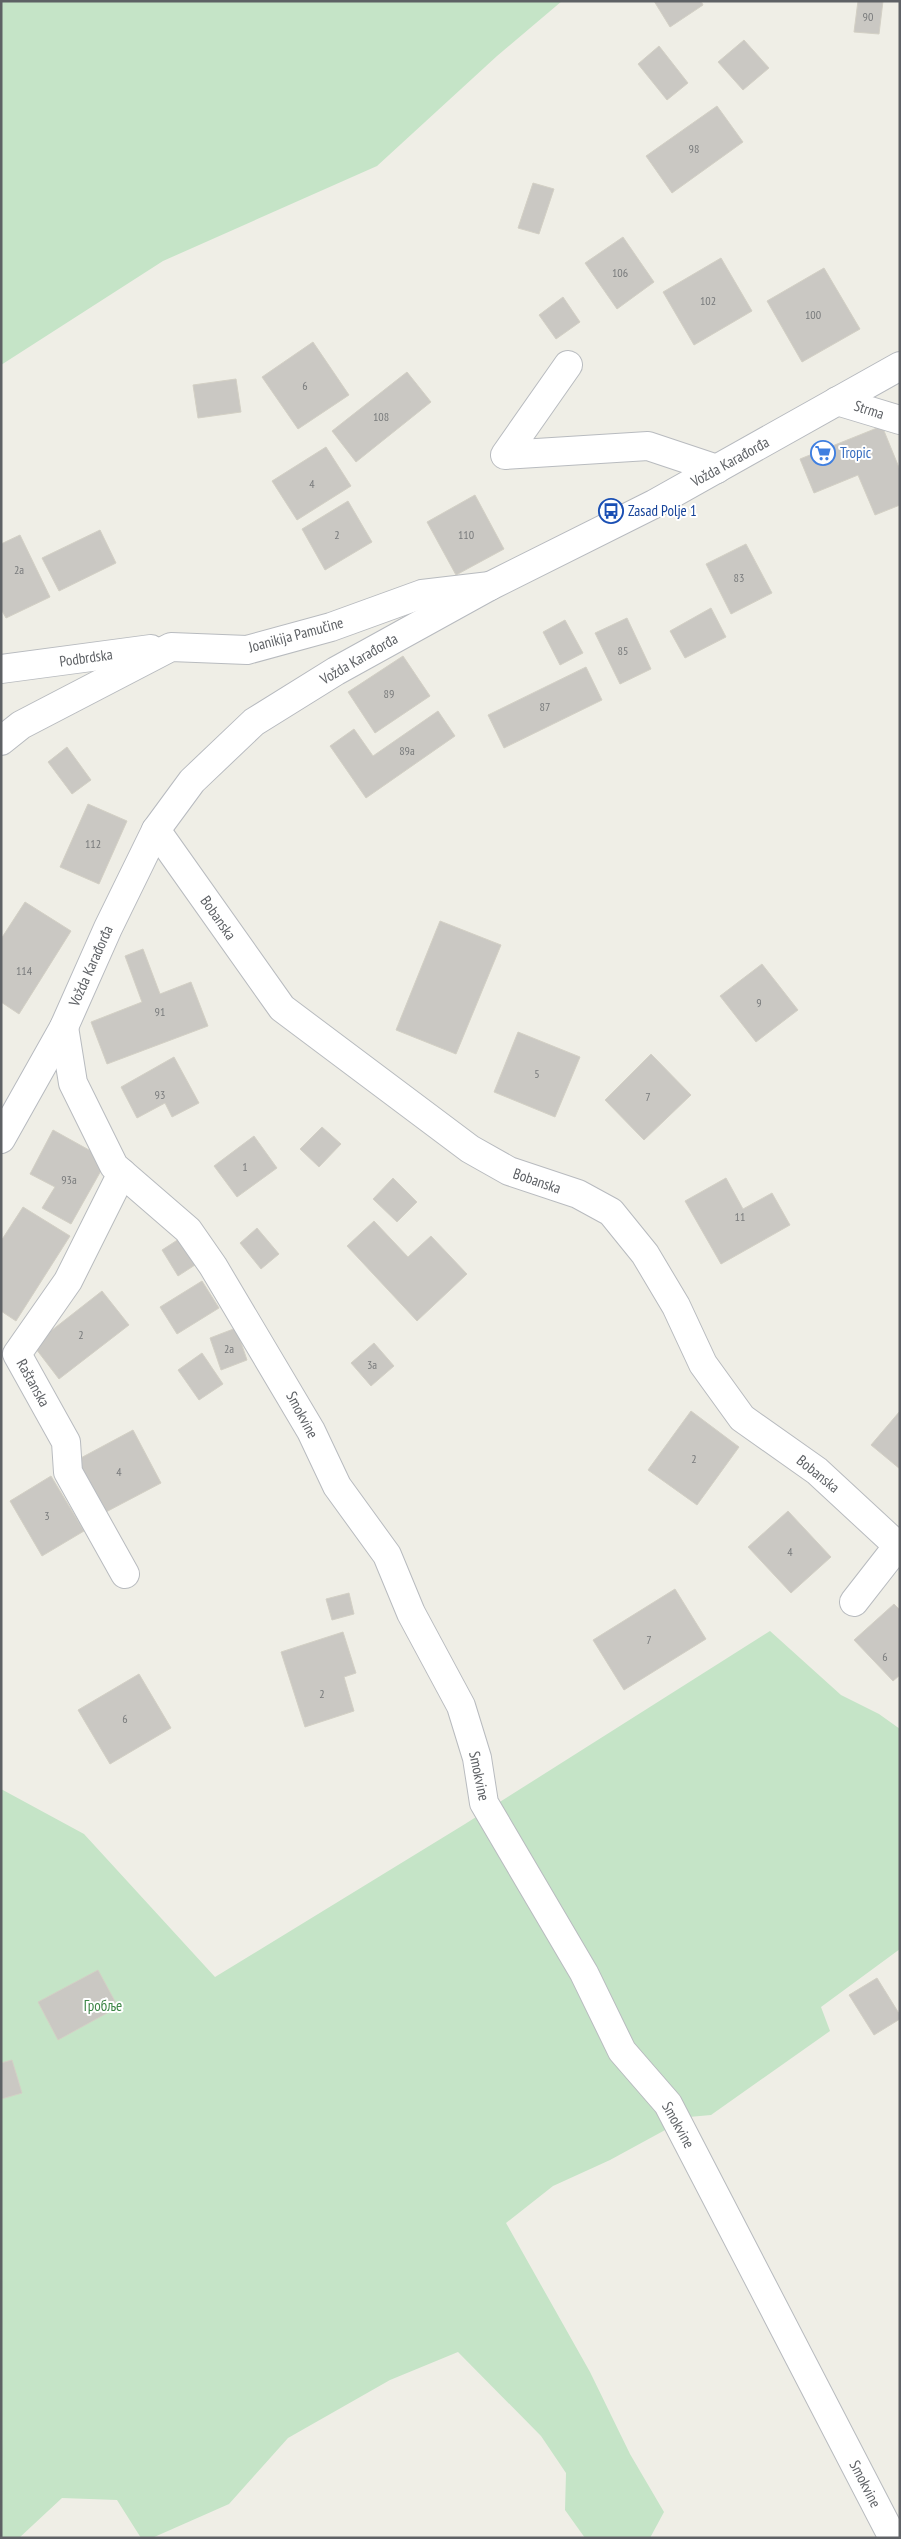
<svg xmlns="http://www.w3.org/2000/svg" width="901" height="2539" viewBox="0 0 901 2539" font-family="'PT Sans Narrow',sans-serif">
  <rect width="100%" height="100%" fill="#efeee6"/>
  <g fill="#c5e4c7">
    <path d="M1 1H562L497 56 377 166 163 261 1 365Z"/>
    <path d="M770 1631 841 1695 879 1714 900 1729V1949L821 2007 830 2031 711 2115 689 2117 610 2160 553 2186 506 2223 590 2372 630 2454 664 2512 650 2538H585L565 2510 566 2473 541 2436 458 2352 390 2380 288 2438 229 2504 152 2538H141L117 2500 62 2498 19 2538H1V1789L84 1834 215 1977 465 1824Z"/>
  </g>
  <g fill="#cac8c3" stroke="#d3d0c5">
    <path d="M654 1H701L703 5 670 27Z"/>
    <path d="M858 1H883L879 34 854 32Z"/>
    <path d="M744 40 769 68 743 90 718 62Z"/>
    <path d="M659 46 688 83 667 100 638 64Z"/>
    <path d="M717 106 743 142 672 193 646 156Z"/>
    <path d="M533 183 554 189 539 234 518 228Z"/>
    <path d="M623 237 654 282 617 309 585 263Z"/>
    <path d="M721 258 752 311 694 345 663 292Z"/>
    <path d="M824 268 860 329 802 362 767 301Z"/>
    <path d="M563 297 580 322 556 339 539 315Z"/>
    <path d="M313 342 349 395 298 429 262 377Z"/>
    <path d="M407 372 431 402 356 462 332 431Z"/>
    <path d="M236 379 241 412 198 418 193 385Z"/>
    <path d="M882 426 900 470V505L875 515 858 475 814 493 800 459Z"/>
    <path d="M326 447 351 486 297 520 272 481Z"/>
    <path d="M475 495 504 549 456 575 427 522Z"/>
    <path d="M348 501 372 542 325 570 302 529Z"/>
    <path d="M100 530 116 563 59 591 42 558Z"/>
    <path d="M20 535 50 597 6 618 1 609V544Z"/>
    <path d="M746 544 772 593 731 614 706 564Z"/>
    <path d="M711 608 726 637 685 658 670 631Z"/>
    <path d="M627 618 651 669 620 684 595 633Z"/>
    <path d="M565 620 583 653 560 665 543 632Z"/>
    <path d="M403 656 430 696 375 733 348 692Z"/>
    <path d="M586 667 602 700 504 748 488 715Z"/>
    <path d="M438 711 455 736 366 798 330 746 354 729 373 756Z"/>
    <path d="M67 747 91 780 72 794 48 762Z"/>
    <path d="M88 804 127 821 99 884 60 867Z"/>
    <path d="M25 902 71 931 19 1014 1 1002V939Z"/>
    <path d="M440 921 501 945 456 1054 396 1030Z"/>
    <path d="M143 949 160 994 191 982 208 1026 107 1064 91 1022 142 1002 125 956Z"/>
    <path d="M762 964 798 1010 756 1042 720 996Z"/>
    <path d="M518 1032 580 1057 555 1117 494 1092Z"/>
    <path d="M651 1054 691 1095 644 1140 605 1100Z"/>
    <path d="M174 1057 199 1103 172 1117 165 1103 137 1118 121 1087Z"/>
    <path d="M322 1127 341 1144 319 1167 300 1149Z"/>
    <path d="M53 1130 107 1160 71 1224 42 1208 55 1187 30 1174Z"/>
    <path d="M254 1136 277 1168 237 1197 214 1166Z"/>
    <path d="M393 1178 417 1202 397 1222 373 1199Z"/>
    <path d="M726 1178 743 1209 772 1193 790 1225 721 1264 685 1201Z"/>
    <path d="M23 1207 70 1236 16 1321 1 1311V1241Z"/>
    <path d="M374 1221 408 1257 431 1236 467 1274 417 1321 347 1246Z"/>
    <path d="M257 1228 279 1254 261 1269 240 1243Z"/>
    <path d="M179 1239 195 1265 178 1276 162 1250Z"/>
    <path d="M202 1281 219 1308 177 1334 160 1307Z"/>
    <path d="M102 1291 129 1325 59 1379 33 1345Z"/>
    <path d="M236 1328 247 1360 221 1370 210 1338Z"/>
    <path d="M374 1343 394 1366 371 1386 351 1363Z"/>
    <path d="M202 1353 223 1384 199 1400 178 1370Z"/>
    <path d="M691 1411 739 1447 697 1505 648 1470Z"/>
    <path d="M900 1411V1469L871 1445Z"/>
    <path d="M133 1430 161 1483 104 1513 77 1460Z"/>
    <path d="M51 1476 84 1531 42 1556 10 1501Z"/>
    <path d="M788 1511 831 1557 791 1593 748 1547Z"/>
    <path d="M675 1589 706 1639 624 1690 593 1640Z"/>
    <path d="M349 1593 354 1614 332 1620 326 1599Z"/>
    <path d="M894 1604 900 1610V1675L893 1681 854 1640Z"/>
    <path d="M343 1632 356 1673 344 1677 354 1711 305 1727 281 1652Z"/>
    <path d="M139 1674 171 1728 110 1764 78 1710Z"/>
    <path d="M98 1970 118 2007 58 2040 38 2002Z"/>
    <path d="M877 1978 900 2015V2019L874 2035 849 1995Z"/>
    <path d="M12 2060 22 2093 1 2099V2063Z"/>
  </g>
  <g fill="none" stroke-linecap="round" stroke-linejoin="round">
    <defs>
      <g id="street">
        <path d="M568 365 505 455 648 446 717 469"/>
        <path d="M837 401 900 420"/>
        <path d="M1 669 151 649"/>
        <path d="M1 741 21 725 171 647 247 650 331 627 422 594 490 586"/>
        <path d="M156 830 282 1008 470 1149 509 1171 578 1194 611 1212 645 1254 676 1306 703 1364 742 1418 817 1471 898 1546"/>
        <path d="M64 1027 73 1083 114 1166 188 1230 213 1266 311 1431 337 1486 387 1555 411 1613 461 1706 477 1758 484 1803 584 1973 622 2051 668 2104 893 2538"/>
        <path d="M122 1173 68 1281 17 1354 66 1442 68 1472 125 1574"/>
        <path d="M854 1602 900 1543"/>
      </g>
      <path id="secondary" d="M1 1139 64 1027 108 928 156 830 192 781 254 722 336 671 490 586 654 504 900 366"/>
    </defs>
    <use href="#street" stroke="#b8bbbf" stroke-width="30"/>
    <use href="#secondary" stroke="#b7babf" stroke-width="30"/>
    <use href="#street" stroke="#fff" stroke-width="28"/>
    <use href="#secondary" stroke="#fff" stroke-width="28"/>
  </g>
  <defs>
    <symbol id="supermarket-ring" viewBox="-11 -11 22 22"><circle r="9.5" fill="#fff" stroke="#3f7fe0" stroke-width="1.5"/><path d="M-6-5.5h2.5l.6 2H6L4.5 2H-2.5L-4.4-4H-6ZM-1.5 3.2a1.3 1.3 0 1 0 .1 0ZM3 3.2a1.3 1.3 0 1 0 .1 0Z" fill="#3f7fe0"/></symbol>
    <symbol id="bus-ring" viewBox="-11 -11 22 22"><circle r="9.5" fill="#fff" stroke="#1a4fb4" stroke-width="1.5"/><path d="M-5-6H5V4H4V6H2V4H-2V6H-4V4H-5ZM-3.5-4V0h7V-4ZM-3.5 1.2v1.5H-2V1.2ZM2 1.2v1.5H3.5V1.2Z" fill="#1a4fb4"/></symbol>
  </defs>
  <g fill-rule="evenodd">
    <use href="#supermarket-ring" x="809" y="439" width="28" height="28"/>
    <use href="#bus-ring" x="597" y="497" width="28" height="28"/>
  </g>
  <g text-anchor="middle" stroke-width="4" stroke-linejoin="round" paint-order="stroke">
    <g font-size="12" fill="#797b7c">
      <text x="868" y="21">90</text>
      <text x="694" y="153">98</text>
      <text x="620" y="277">106</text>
      <text x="708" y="305">102</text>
      <text x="813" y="319">100</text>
      <text x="305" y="390">6</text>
      <text x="381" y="421">108</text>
      <text x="312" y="488">4</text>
      <text x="337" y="539">2</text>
      <text x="466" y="539">110</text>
      <text x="19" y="574">2a</text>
      <text x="739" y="582">83</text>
      <text x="623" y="655">85</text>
      <text x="389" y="698">89</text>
      <text x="545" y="711">87</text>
      <text x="407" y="755">89a</text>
      <text x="93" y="848">112</text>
      <text x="24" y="975">114</text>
      <text x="759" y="1007">9</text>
      <text x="160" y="1016">91</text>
      <text x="537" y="1078">5</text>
      <text x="160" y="1099">93</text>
      <text x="648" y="1101">7</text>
      <text x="245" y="1171">1</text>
      <text x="69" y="1184">93a</text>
      <text x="740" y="1221">11</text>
      <text x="81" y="1339">2</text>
      <text x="229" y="1353">2a</text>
      <text x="372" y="1369">3a</text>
      <text x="694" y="1463">2</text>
      <text x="119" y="1476">4</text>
      <text x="47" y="1520">3</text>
      <text x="790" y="1556">4</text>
      <text x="649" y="1644">7</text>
      <text x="885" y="1661">6</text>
      <text x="322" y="1698">2</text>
      <text x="125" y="1723">6</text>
    </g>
    <g font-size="15" fill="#5e6165" stroke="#fff">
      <text transform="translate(869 410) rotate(18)" y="5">Strma</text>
      <text transform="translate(730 462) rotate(-29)" y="5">Vožda Karađorđa</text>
      <text transform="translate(296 635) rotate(-15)" y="5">Joanikija Pamučine</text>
      <text transform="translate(86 658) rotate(-8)" y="5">Podbrdska</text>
      <text transform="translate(359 659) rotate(-30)" y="5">Vožda Karađorđa</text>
      <text transform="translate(218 918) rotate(55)" y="5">Bobanska</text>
      <text transform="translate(91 966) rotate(-66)" y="5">Vožda Karađorđa</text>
      <text transform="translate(537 1181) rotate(19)" y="5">Bobanska</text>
      <text transform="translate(33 1383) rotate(61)" y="5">Raštanska</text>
      <text transform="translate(302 1415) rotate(62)" y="5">Smokvine</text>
      <text transform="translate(818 1474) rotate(39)" y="5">Bobanska</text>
      <text transform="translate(479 1776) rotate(78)" y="5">Smokvine</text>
      <text transform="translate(678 2125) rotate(61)" y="5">Smokvine</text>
      <text transform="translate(865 2484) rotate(63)" y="5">Smokvine</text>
    </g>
    <g font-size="15" fill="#366cbe" stroke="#fff" text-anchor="start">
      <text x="840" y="458">Tropic</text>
    </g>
    <g font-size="15" fill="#164399" stroke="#fff" text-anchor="start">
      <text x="628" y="516">Zasad Polje 1</text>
    </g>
    <g font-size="15" fill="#3d8546" stroke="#fff">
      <text x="103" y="2011">Гробље</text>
    </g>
  </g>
  <rect width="901" height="2539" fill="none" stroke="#5e6165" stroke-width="5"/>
</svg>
